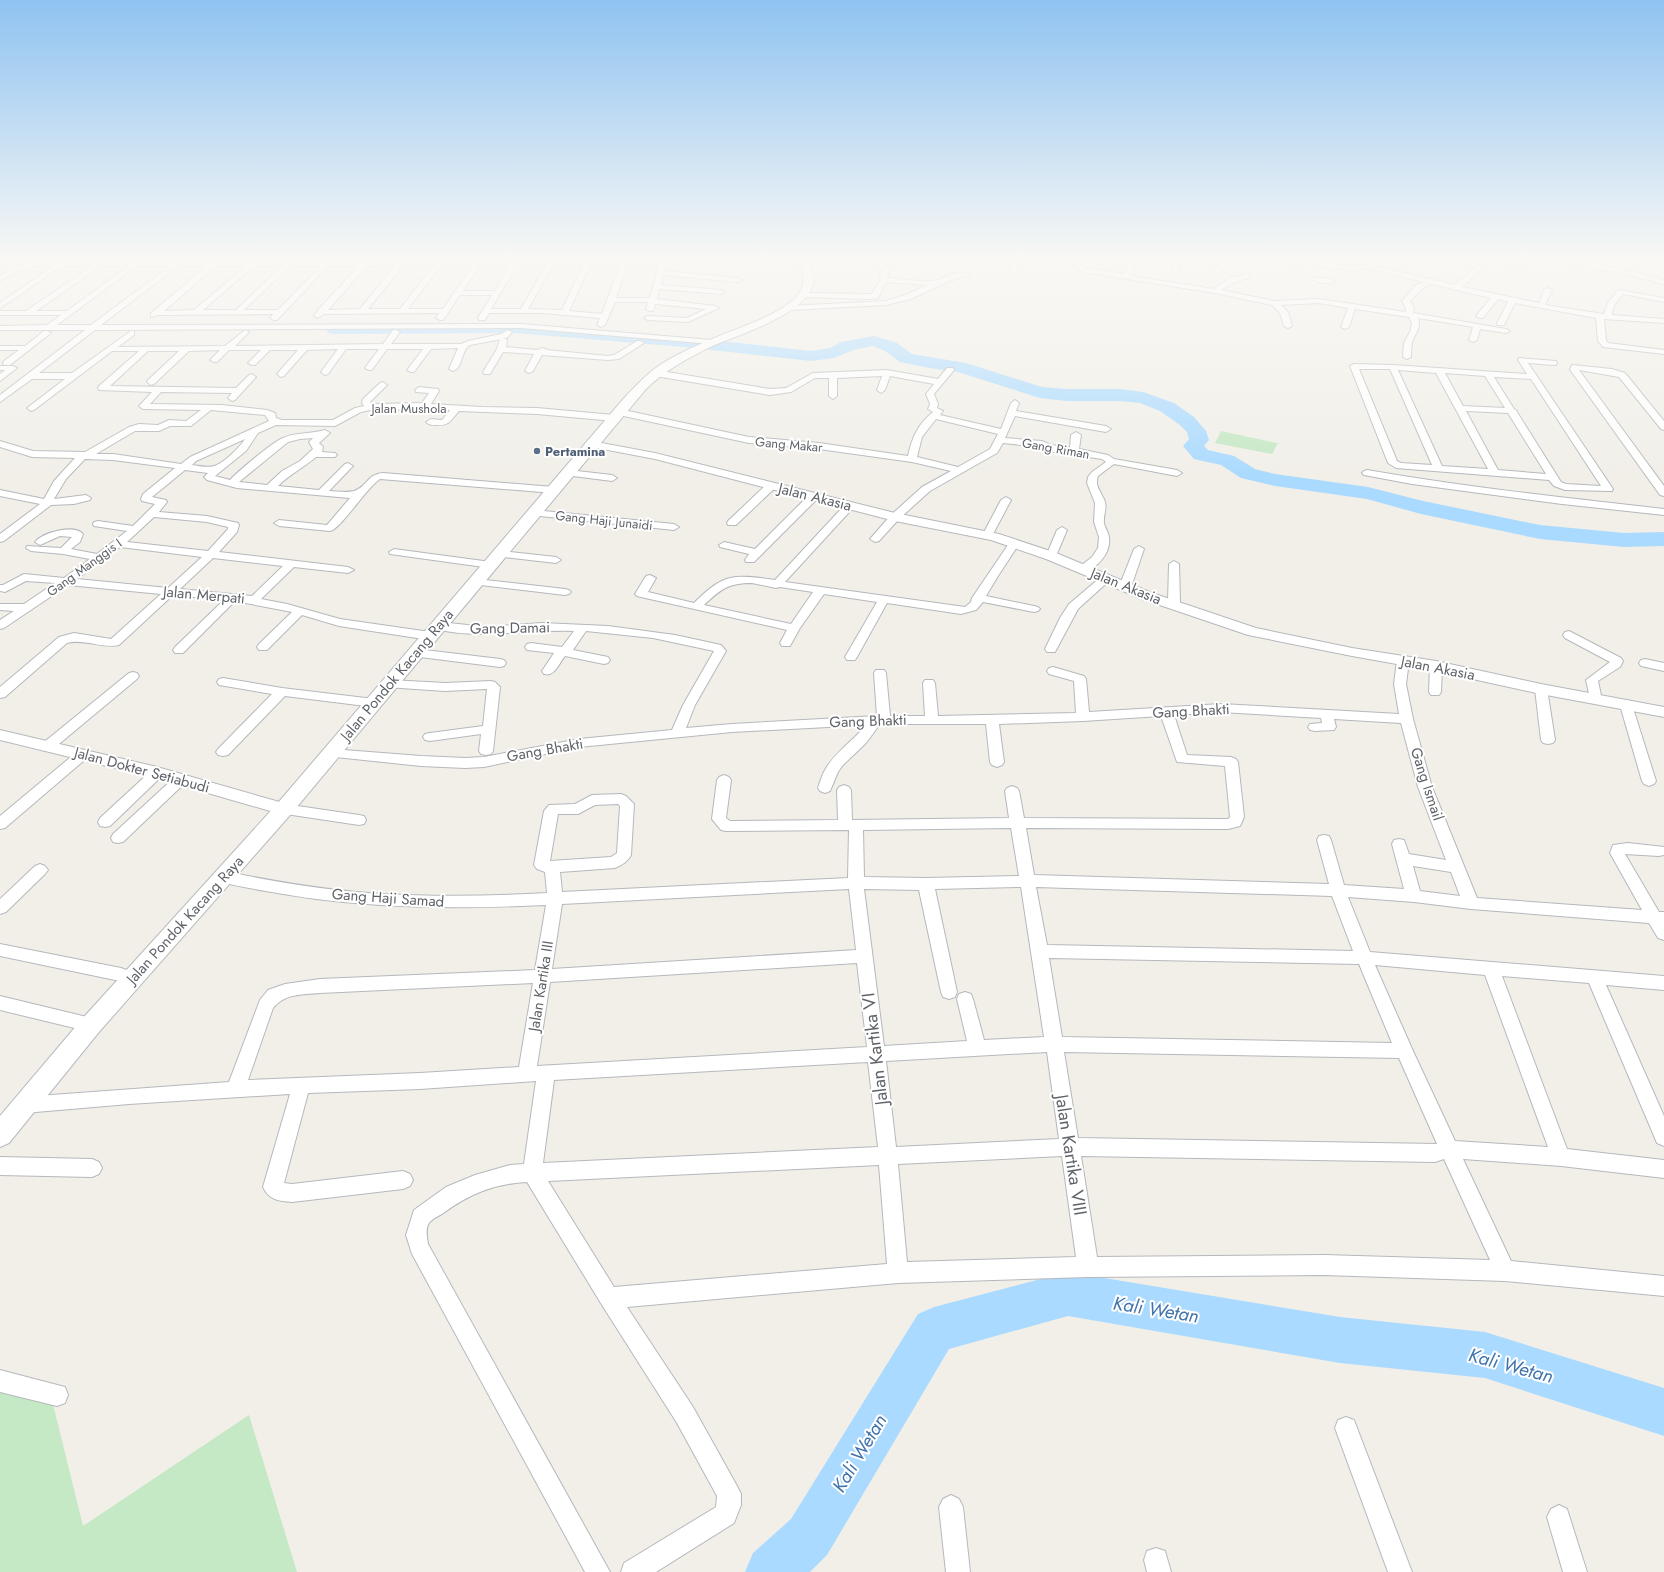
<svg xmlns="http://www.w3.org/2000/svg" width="1664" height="1572" viewBox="0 0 1664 1572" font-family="Jost,sans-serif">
  <rect width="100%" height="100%" fill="#f1efe8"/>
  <g fill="#c5e8c5">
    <path d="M1221 431 1277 443H1278L1272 454 1215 443Z"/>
    <path d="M0 1386 51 1396 83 1526 249 1415 297 1572H0Z"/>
  </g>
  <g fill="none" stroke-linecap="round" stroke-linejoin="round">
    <g fill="#aadaff" fill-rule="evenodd">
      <path d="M515 323 684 337 811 351 830 348 841 342 874 336 897 343 912 354 966 363 1042 387 1066 389H1120L1143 392 1174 403 1194 417 1206 431 1209 440 1204 446 1208 450 1234 456 1255 469 1275 474 1368 487 1423 501 1540 525 1624 533 1664 532V546L1624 547 1540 539 1421 514 1367 499 1275 486 1241 478 1221 465 1194 459 1183 446 1189 439 1187 432 1180 425 1160 411 1140 403 1120 401H1066L1040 398 958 372 929 368 900 362 885 351 873 346 853 350 834 358 811 361 684 347 515 333 334 334 328 333 326 329 328 325 334 324Z"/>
      <path d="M1068 1272 1340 1317 1485 1332 1664 1388V1436L1485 1378 1340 1363 1068 1316 949 1349 827 1555 810 1572H745L753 1553 791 1519 918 1314 934 1307Z"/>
    </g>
    <defs>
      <g id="minor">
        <path d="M328 258H334L332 261H363L368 258 370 259V261H400L403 258H409L407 261H437L440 258H446L444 261H476L479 258H485L483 261H513L515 258H521L520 261H549L551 258H557L556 261H585L587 258H593L592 261H622L623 258H629L628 261H661L662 258H668L665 271 738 278 742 280 738 282 663 275 661 285 721 290 725 292 721 294 659 289 657 299 715 306 719 308 688 322 648 320 644 318 648 316 687 318 706 309 655 304 653 311H650L646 309 648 302H615L605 325 601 327 597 325 600 318 542 313H489L485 320H479L478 318 492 295H460L443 320H440L436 318 439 313 324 314 318 318 314 316 318 310 359 266H328L277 320H274L270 318 273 314 158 315 151 317V313L207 266H178L101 325 521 324 712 340 716 342 712 344 521 328 95 330 39 373H72L131 331H134V335L118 347 225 346 245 330 249 332 235 346 383 344 393 330H396L400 332 391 344H461L468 341 501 334 508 330 512 332 507 338 470 345C461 350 463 368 453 371L449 369 458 348 431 349 414 372H411L407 370 423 349H387L372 370H369L365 368 379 349H346L328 374 325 375 321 372 338 349 307 350 284 376 281 377 277 374 298 350H270L255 365H252L248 363 261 350H229L217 362H214L210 360 220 350 189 351 154 384 151 385 147 382 148 380 179 351H148L110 386 236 388 249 375 252 374 256 377 235 400 232 401 228 398 232 393 161 392 150 404 222 405 267 410 275 413 276 418 282 420H333L355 408 364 406 362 403 363 399 380 383 383 382 387 385 370 402 372 404 422 403 429 393 416 392 415 390 419 387 438 389 439 391 431 404 482 407 537 408 614 415 618 418 614 421 537 414 459 411C450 421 450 426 435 425 431 425 429 425 426 422L431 419 442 420 450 410 425 409 370 410 361 412 335 426 276 425 258 433 246 451 215 476 230 480C237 472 274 441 283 438 296 432 312 434 325 430L330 433 319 443 323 447 322 452 335 453 337 455 335 457H316C303 468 290 474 278 486L319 490 345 464 348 463 353 466 329 491C337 491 346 493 354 491 367 487 367 474 383 473L554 487 559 490 554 493 380 479C366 488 341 529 330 531L279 526 274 523 279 520 327 525 350 498 237 488 207 480 204 477 208 473 185 470 152 497 166 500 167 502 159 512 207 516 238 523 239 525 237 532 219 552 348 567 354 570 348 573 294 567 261 599 287 604 340 619 430 632 434 633 436 636 434 639 430 640 339 626 302 615 267 650H259L257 647 259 644 292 612 235 601 183 653H175L173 650 175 647 224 600 173 595 119 645C102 649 84 638 67 643L5 697 0 698V687L59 637 74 633 111 639 161 594 68 585 4 628 0 629V620L14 611 0 610V604H24L55 583 26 581 5 592 0 591V585H3L24 574 64 578 90 559 63 554 31 551 26 548 27 546 61 548 72 537 60 536 40 545 35 542C43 532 74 524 83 534L80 542 71 549 97 554 127 531 94 526 93 524 94 522 98 521 133 526 155 504 142 501 141 499 143 494 175 468 113 460 85 459 66 479 54 499 86 495 91 498 90 500 74 504 51 505 4 541 0 542V534L40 504 0 496V490L44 499 54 481 75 458 32 457 0 447V441L33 451 85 452 129 427 139 424 158 425 169 420 186 421 201 410 143 409 139 406 152 392 99 390 98 388 99 386 139 351H112L34 410 31 411 27 408 65 379H32L0 402V395L85 330H0V326L47 325 61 315H0V311H26L92 266H62L0 308V303L53 266H36L22 269 0 281V276L18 266 36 262H175L179 260 182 262H212L217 259 220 262H250L255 259 258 262H287L291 259 294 262 325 261ZM396 265 360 309 328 310 367 266ZM404 265H434L400 309H368ZM441 265H473L443 309H408ZM480 265H510L495 291H463ZM517 265H546L521 309H491ZM553 265H583L562 310 528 309ZM590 265H620L602 314 569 311ZM627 265H659L650 298H616ZM101 266H129L67 311H36ZM137 266H170L91 325H57ZM216 266H246L194 310 164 311ZM254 266H282L236 310H203ZM290 266H321L278 310H244ZM211 410 265 415 269 421 190 457 181 464 113 454H96L135 431H159L170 426H191ZM313 438 309 442 313 449 300 461 282 471 267 485 239 482 288 442 300 439ZM245 439C240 447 223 464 214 466 207 468 199 466 192 465L196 461ZM154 517 207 522 228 527V529L208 551 127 542ZM120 547 202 557 168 588 77 579ZM213 558 283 566 252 596 180 589Z"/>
        <path d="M878 258H884L882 264 888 268V278C899 279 928 283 937 280 947 277 960 268 970 275L949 281 911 299 886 305 789 310 785 308 789 306 886 301 905 295 928 285 886 282 878 298 868 299 803 297 799 295 803 293 872 294 880 280 881 269 875 265Z"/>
        <path d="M903 258 971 259 974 261 971 263 906 261 904 260Z"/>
        <path d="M1014 258H1020L1015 272 1012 274 1009 272Z"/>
        <path d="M1043 258H1063L1079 261 1084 268 1124 274 1131 258H1137L1131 276 1214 289 1229 278 1248 274 1250 275V277L1235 282 1221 290 1274 301 1319 299 1406 312V308L1402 301 1416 285 1424 282 1367 268 1351 270 1254 260 1251 258H1272L1351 266 1366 265 1362 258H1368L1373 266 1378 267 1455 285 1482 261 1469 259 1468 258H1486L1521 262 1523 263V265L1489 262 1462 287 1539 303 1544 290 1548 288 1552 290 1545 305 1604 314 1608 303 1618 290 1664 298V302L1623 294C1617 301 1612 306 1612 315L1664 319V323L1604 319 1606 340 1608 343 1664 350V354L1603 347 1598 341 1596 318 1515 303 1504 325H1498L1497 323 1508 302 1498 299 1483 318H1480L1476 316 1491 298 1431 284 1422 289 1410 301 1414 308 1413 313 1506 329 1510 331 1506 333 1480 329 1477 340 1473 342 1469 340 1473 327 1418 318C1422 329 1414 334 1412 343 1411 347 1411 353 1411 357L1407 359 1403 357 1404 343 1410 332 1412 323 1409 317 1355 309 1349 327 1345 329 1341 327 1348 308 1319 303 1281 305 1288 312 1292 326 1288 328 1284 326 1280 313 1272 305 1215 293 1083 272 1078 270 1074 263 1046 260Z"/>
        <path d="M1178 258H1184L1176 273H1172L1171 272Z"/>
        <path d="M1213 258H1222L1225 260C1225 265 1220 273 1215 275L1212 273 1219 264V261Z"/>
        <path d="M1550 258C1588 258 1627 271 1664 280V284L1625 274 1553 260Z"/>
        <path d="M1623 258H1630L1624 263 1621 261Z"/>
        <path d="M1313 277 1331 279 1335 281C1330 285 1317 283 1312 279Z"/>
        <path d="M44 331H47L51 333 10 365H4L3 363 4 361 19 350H0V346H25Z"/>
        <path d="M500 339H506L507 341 506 347 537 350 543 348 547 350 608 356 614 355 637 341H640L644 343 619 359 608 360 542 355 533 371 529 373 525 371 534 354 503 352 490 374H484L483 372 497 349Z"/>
        <path d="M1519 358 1556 361 1557 363 1556 365H1553L1528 363 1613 489 1612 491 1565 490 1554 486 1549 480 1396 468 1388 463 1350 366 1354 364 1393 365 1527 374 1518 360ZM1359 369H1390L1432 465 1401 463 1397 461ZM1398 370 1436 373 1488 469 1442 466ZM1445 373 1485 376 1505 408 1463 406ZM1494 377 1531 379 1601 486 1566 484 1561 482 1517 412V411L1514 409ZM1466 411 1508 413 1546 474 1498 470Z"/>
        <path d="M1572 365 1612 369 1625 373 1664 421V430L1661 429 1619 377 1579 370 1664 486V496L1660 495 1571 371 1570 369Z"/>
        <path d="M0 366H13L17 368 0 381V374L5 370H0Z"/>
        <path d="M947 368H953L954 370 934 394 938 404 937 408 943 411 940 415 1001 429 1011 403 1015 400 1019 403 1016 411 1106 426 1111 429 1106 432 1015 416 1005 438 1042 441 1051 445 1070 448 1071 435 1076 432 1081 435 1079 449 1108 455 1114 459 1177 470 1182 473 1177 476 1114 464 1098 476C1094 487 1102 492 1105 502 1107 509 1103 516 1104 523 1105 528 1109 533 1109 538 1111 553 1097 569 1083 572L1077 569 1092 557 1098 548 1099 537 1094 522 1095 503 1087 483 1088 477 1092 472 1106 462 1102 459 1049 451 1040 447 1003 443 997 453 930 491 899 519 879 541 875 542 870 539 891 515 922 487 951 471 912 462 819 449 749 443 619 415 615 412 619 409 749 437 819 443 908 456C912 437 918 424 933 412L928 409 930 404 926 394 934 384 890 376 885 390 881 393 877 390 882 376 837 378V396L833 399 829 396V378H815L791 392 770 395 655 376 651 373 655 370 770 389 786 388 813 373 887 370 938 379ZM936 419 998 434 990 449 958 467 917 457 922 437Z"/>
        <path d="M568 470 612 475 617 478 612 481 565 475 563 473Z"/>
        <path d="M1367 470C1465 487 1565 498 1664 509V515L1562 504 1412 484 1364 475 1362 473 1364 471Z"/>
        <path d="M771 483 775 484 776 486 775 488 736 525H728L727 523 728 521 767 484Z"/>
        <path d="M813 494 818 497 817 499 754 562H746L745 560 749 554 720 547 719 545 724 542 755 549 809 495Z"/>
        <path d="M1006 497 1011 500 992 536 987 539 983 538 982 536 1001 500Z"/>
        <path d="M840 501 844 502 852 509 785 582 965 607 971 602 972 598 1010 542 1014 541 1019 544 998 576 986 596 1034 606 1038 607 1040 609 1038 611 1034 612 983 602 976 610 961 614 887 603 857 657 855 660H847L845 657 877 602 824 594 800 628 790 646H782L780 643 787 630 641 597 637 596 635 594 646 576 650 575 656 578 648 592 694 603C724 573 733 574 775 580L841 509 835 504ZM752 583 776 588 780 587 813 592 791 624 704 605C721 589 728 583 752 583Z"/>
        <path d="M534 510 674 524 679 527 674 530 530 515 529 513Z"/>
        <path d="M1062 527 1067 530 1056 556 1055 558H1047L1046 556 1057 530Z"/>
        <path d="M1139 546 1144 549 1131 587 1129 589H1121L1119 587 1134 549Z"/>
        <path d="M394 549 491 562 496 565 491 568 390 554 389 552Z"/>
        <path d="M500 551 556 557 561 560 556 563 496 556 495 554Z"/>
        <path d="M1174 561 1179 564 1180 602 1176 607H1168L1166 605 1168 602 1169 564Z"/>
        <path d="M1105 576 1111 579 1078 609 1055 652H1047L1045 649 1060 618 1069 604 1101 577Z"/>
        <path d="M476 579 565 589 569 590 571 592 569 594 565 595 472 584 470 582 472 580Z"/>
        <path d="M439 622 487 627 542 623 608 626 675 635 721 645 726 651 695 705 686 728 732 724 877 716 874 673 876 670H884L886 673 890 716H925L923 683 925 680H933L935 683 938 716 1076 713 1074 681 1049 674 1047 671 1049 668 1053 667 1084 676 1086 679 1089 712 1221 704 1399 714 1394 684 1397 661 1399 658H1407L1409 661 1406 684 1413 719 1432 787 1477 898 1642 910 1610 853 1613 845 1628 843 1664 847V855L1659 856 1625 854 1659 912H1664V940L1658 938 1649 923 1471 909 1414 902 1348 897 1370 952 1664 976V990L1606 985 1664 1116V1146L1657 1143 1589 983 1502 976 1567 1149 1664 1160V1178L1561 1166 1463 1159 1511 1261 1664 1276V1296L1505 1281 1324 1275 1088 1277 898 1283 627 1307 693 1407 737 1486 741 1494V1505L734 1523 656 1572H621L624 1563 716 1507 717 1496 677 1423 602 1305 527 1182C493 1184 469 1194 442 1214 438 1216 432 1219 429 1223 425 1229 427 1237 428 1244L610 1572H585L412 1254 406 1235 414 1210 446 1187 475 1175 510 1165 524 1164 536 1081 420 1089 308 1093 284 1183 292 1184 403 1171 410 1174 413 1180 410 1186 403 1189 292 1202C279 1201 269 1200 263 1187L290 1094 129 1104 24 1113 18 1111 15 1105 18 1099 24 1097 229 1082 260 1000 268 990 285 984 320 979 535 970 546 905C458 909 371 909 283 894 261 890 239 887 218 881L215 877 218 873 223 871C276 882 329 891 383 894 437 897 492 896 547 893L545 872 537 869 534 865 544 811 549 805 575 804 592 795 621 794 626 796 634 804 631 855C628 861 622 865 615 868L560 872 562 892 848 878 849 830 726 831 721 830 712 819 717 780 719 777 724 775 729 777 731 780 726 818 730 821 838 820 837 790 839 787 844 785 849 787 851 790 852 820 1009 818 1005 791 1007 788 1012 786 1017 788 1019 791 1024 818 1228 819 1230 817 1225 766 1177 762 1161 716 1083 721 999 724 1004 762 1002 765 997 767 992 765 990 762 986 724H880L866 743 842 766 838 772 830 791 825 793 820 791 818 788C820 782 822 775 825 770 834 753 854 740 866 725L732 732 579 747 484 767 465 768 421 766 326 756 324 753 326 750 331 749 421 756 465 758 484 757 579 739 672 730 683 705 714 651 653 638 586 631 573 650 608 657 610 660 608 663 604 664 565 656C559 663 555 677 544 674L542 671 554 653 527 650 525 647 527 644 531 643 562 647 574 631C528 629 481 640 435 629L433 626 435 623ZM1221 712 1321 718 1322 723 1310 724 1308 727 1310 730 1315 731 1334 730 1336 727 1334 719 1401 723 1418 787 1446 860 1409 854 1404 840 1399 839 1394 840 1392 844 1404 889 1344 885 1331 840 1329 836 1324 835 1319 836 1317 840 1329 884 1034 875 1026 828 1228 829 1240 826 1244 817 1238 762 1236 759 1231 757 1187 755 1174 715ZM618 804 620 806 617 853 611 857 550 861 558 814H578L595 805ZM1011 828 1019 876 926 878 864 877 863 830ZM1413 866 1451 872 1460 896 1420 891ZM1021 887 1044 1037 984 1040 973 999 971 994 965 992 959 994 957 999 967 1041 884 1046 864 889 919 890 941 992 943 997 949 999 955 997 957 992 935 889ZM1036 887 1332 896 1353 951 1047 945ZM849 889 856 950 552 969 562 904ZM1049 958 1359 964 1392 1043 1062 1037ZM857 963 867 1047 537 1066 550 982ZM1375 965 1485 975 1548 1147 1455 1141 1413 1051ZM533 983 519 1067 420 1073 248 1080 273 1008C286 993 301 995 320 993ZM1047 1052 1059 1139 896 1147 886 1061ZM1064 1052 1399 1058 1437 1144 1078 1138ZM868 1062 878 1147 543 1163 554 1080ZM1062 1156 1076 1257 907 1262 898 1164ZM1081 1156 1435 1162 1444 1159 1490 1260 1324 1255 1097 1257ZM879 1165 887 1264 614 1287 548 1181Z"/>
        <path d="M1569 631 1621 658 1623 661 1620 667 1598 681 1602 700 1601 703H1591L1586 680 1610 662 1565 638 1563 635 1565 632Z"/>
        <path d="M416 649 500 659 504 660 506 663 504 666 500 667 412 656 410 653 412 650Z"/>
        <path d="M1645 659 1664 663V671L1641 666 1639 663 1641 660Z"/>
        <path d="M1436 662 1440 663 1442 666 1441 692 1439 695H1431L1429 692 1430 666 1432 663Z"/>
        <path d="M133 672 137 673 139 676 137 679 53 749 48 750 43 749 41 746 43 743 129 673Z"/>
        <path d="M223 678 282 688 374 699 379 700 380 703 379 706 374 707 285 696 228 755 223 756 218 755 216 752 218 749 272 694 219 685 217 682 219 679Z"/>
        <path d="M390 680 445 683 491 681 495 682 500 687 493 751 491 754 486 755 481 754 479 751 481 734 430 741 425 740 423 737 425 734 430 733 483 726 487 689 445 691 386 687 384 684 386 681Z"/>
        <path d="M1541 685 1545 686 1547 689 1555 740 1553 743 1548 744 1543 743 1541 740 1535 689 1537 686Z"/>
        <path d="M1626 701 1631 702 1632 705 1656 781 1654 784 1649 786 1644 784 1642 781 1620 705 1621 702Z"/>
        <path d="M83 750 88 751 90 754 88 757 5 828 0 829V816L78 751Z"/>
        <path d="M157 768 162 770 164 773 162 776 110 826 105 827 100 826 98 822 100 818 152 770Z"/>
        <path d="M181 774 186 776 188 779 186 782 123 842 118 843 113 842 111 838 113 834 176 776Z"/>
        <path d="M284 804 359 815 364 816 366 820 364 824 359 825 279 813 277 809 279 805Z"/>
        <path d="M40 864 45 866 48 870 45 874 6 912 0 914V899L35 866Z"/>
        <path d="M0 944 121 968 138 974 140 979 138 984 132 986 120 981 0 956Z"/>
        <path d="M0 996 91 1018 97 1020 100 1025 97 1030 91 1032 0 1010Z"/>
        <path d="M0 1157 92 1159 99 1162 102 1168 99 1174 92 1177 0 1175Z"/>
        <path d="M0 1370 65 1387 68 1395 65 1403 57 1406 0 1392Z"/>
        <path d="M1346 1417 1354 1420 1412 1572H1388L1335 1428 1338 1420Z"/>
        <path d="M951 1495 959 1499 963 1507 970 1572H946L939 1507 943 1499Z"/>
        <path d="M1559 1505 1567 1509 1587 1572H1563L1547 1517 1551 1509Z"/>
        <path d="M1156 1548 1165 1551 1171 1572H1147L1144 1560 1147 1551Z"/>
      </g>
      <g id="tertiary">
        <path d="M591 441 655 453 895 513 999 534 1056 553 1152 593 1256 628 1352 648 1436 661 1541 684 1664 707V717L1541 694 1436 671 1352 656 1248 635 1142 599 1046 559 991 540 895 521 655 459 587 446 585 444 587 442Z"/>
        <path d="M0 730 157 767 290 805 293 809 290 813 284 815 156 778 0 740Z"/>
      </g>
      <path id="secondary" d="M795 258H805C845 305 738 334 710 347 687 359 665 370 646 389L291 814 99 1032 9 1143 0 1147V1116L83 1018 277 804 625 397C634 388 643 378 653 370 670 357 691 348 710 340 734 329 780 316 797 296 808 283 804 270 795 258Z"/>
    </defs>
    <use href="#minor" stroke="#b5b8bc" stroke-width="2"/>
    <use href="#tertiary" stroke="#b5b8bc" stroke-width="2"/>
    <use href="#secondary" stroke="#b6babf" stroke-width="2"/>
    <use href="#minor" fill="#fff" fill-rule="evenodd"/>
    <use href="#tertiary" fill="#fff" fill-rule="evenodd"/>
    <use href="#secondary" fill="#fff" fill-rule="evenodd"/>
  </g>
  <linearGradient id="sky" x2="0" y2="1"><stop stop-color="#8fc3f1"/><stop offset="0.54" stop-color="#f9f8f5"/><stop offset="1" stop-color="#f9f8f5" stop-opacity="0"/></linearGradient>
  <rect width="1664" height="478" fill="url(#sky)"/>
  <circle fill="#5c6f8a" stroke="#fff" stroke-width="1.5" cx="537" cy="451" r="4"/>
  <g text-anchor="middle" stroke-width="4" stroke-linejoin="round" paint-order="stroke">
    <g font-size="13" fill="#5f6368" stroke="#fff">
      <text x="409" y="413">Jalan Mushola</text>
      <text transform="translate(789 444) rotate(5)" y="5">Gang Makar</text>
      <text transform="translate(1056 448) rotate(10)" y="5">Gang Riman</text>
      <text transform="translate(604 520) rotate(6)" y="5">Gang Haji Junaidi</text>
      <text transform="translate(84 567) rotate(-36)" y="5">Gang Manggis I</text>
    </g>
    <g font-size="13" font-weight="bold" fill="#4e5e75" stroke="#fff" text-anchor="start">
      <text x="545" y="456">Pertamina</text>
    </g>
    <g font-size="15" fill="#5f6368" stroke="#fff">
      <text transform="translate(815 497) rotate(14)" y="5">Jalan Akasia</text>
      <text transform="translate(1126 586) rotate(22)" y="5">Jalan Akasia</text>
      <text transform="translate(204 595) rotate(5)" y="5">Jalan Merpati</text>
      <text transform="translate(510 628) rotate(-1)" y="5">Gang Damai</text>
      <text transform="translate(1438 668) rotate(11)" y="5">Jalan Akasia</text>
      <text transform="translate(397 675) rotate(-50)" y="5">Jalan Pondok Kacang Raya</text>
      <text transform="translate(1191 711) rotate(-3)" y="5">Gang Bhakti</text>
      <text transform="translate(868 721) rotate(-2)" y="5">Gang Bhakti</text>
      <text transform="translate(545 750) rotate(-10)" y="5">Gang Bhakti</text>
      <text transform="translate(142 770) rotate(15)" y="5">Jalan Dokter Setiabudi</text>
      <text transform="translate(1427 784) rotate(72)" y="5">Gang Ismail</text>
      <text transform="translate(388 898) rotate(4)" y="5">Gang Haji Samad</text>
      <text transform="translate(185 920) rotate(-48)" y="5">Jalan Pondok Kacang Raya</text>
      <text transform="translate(541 986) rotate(-81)" y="5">Jalan Kartika III</text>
    </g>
    <g font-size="18" fill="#5f6368" stroke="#fff">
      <text transform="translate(875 1049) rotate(-97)" y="6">Jalan Kartika VI</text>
      <text transform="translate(1071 1155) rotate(81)" y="6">Jalan Kartika VIII</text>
    </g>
    <g font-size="19" font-style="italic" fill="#4174aa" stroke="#fff">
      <text transform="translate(1156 1309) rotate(9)" y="7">Kali Wetan</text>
      <text transform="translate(1511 1365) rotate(15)" y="7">Kali Wetan</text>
      <text transform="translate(859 1453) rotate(-59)" y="7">Kali Wetan</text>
    </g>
  </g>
</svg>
